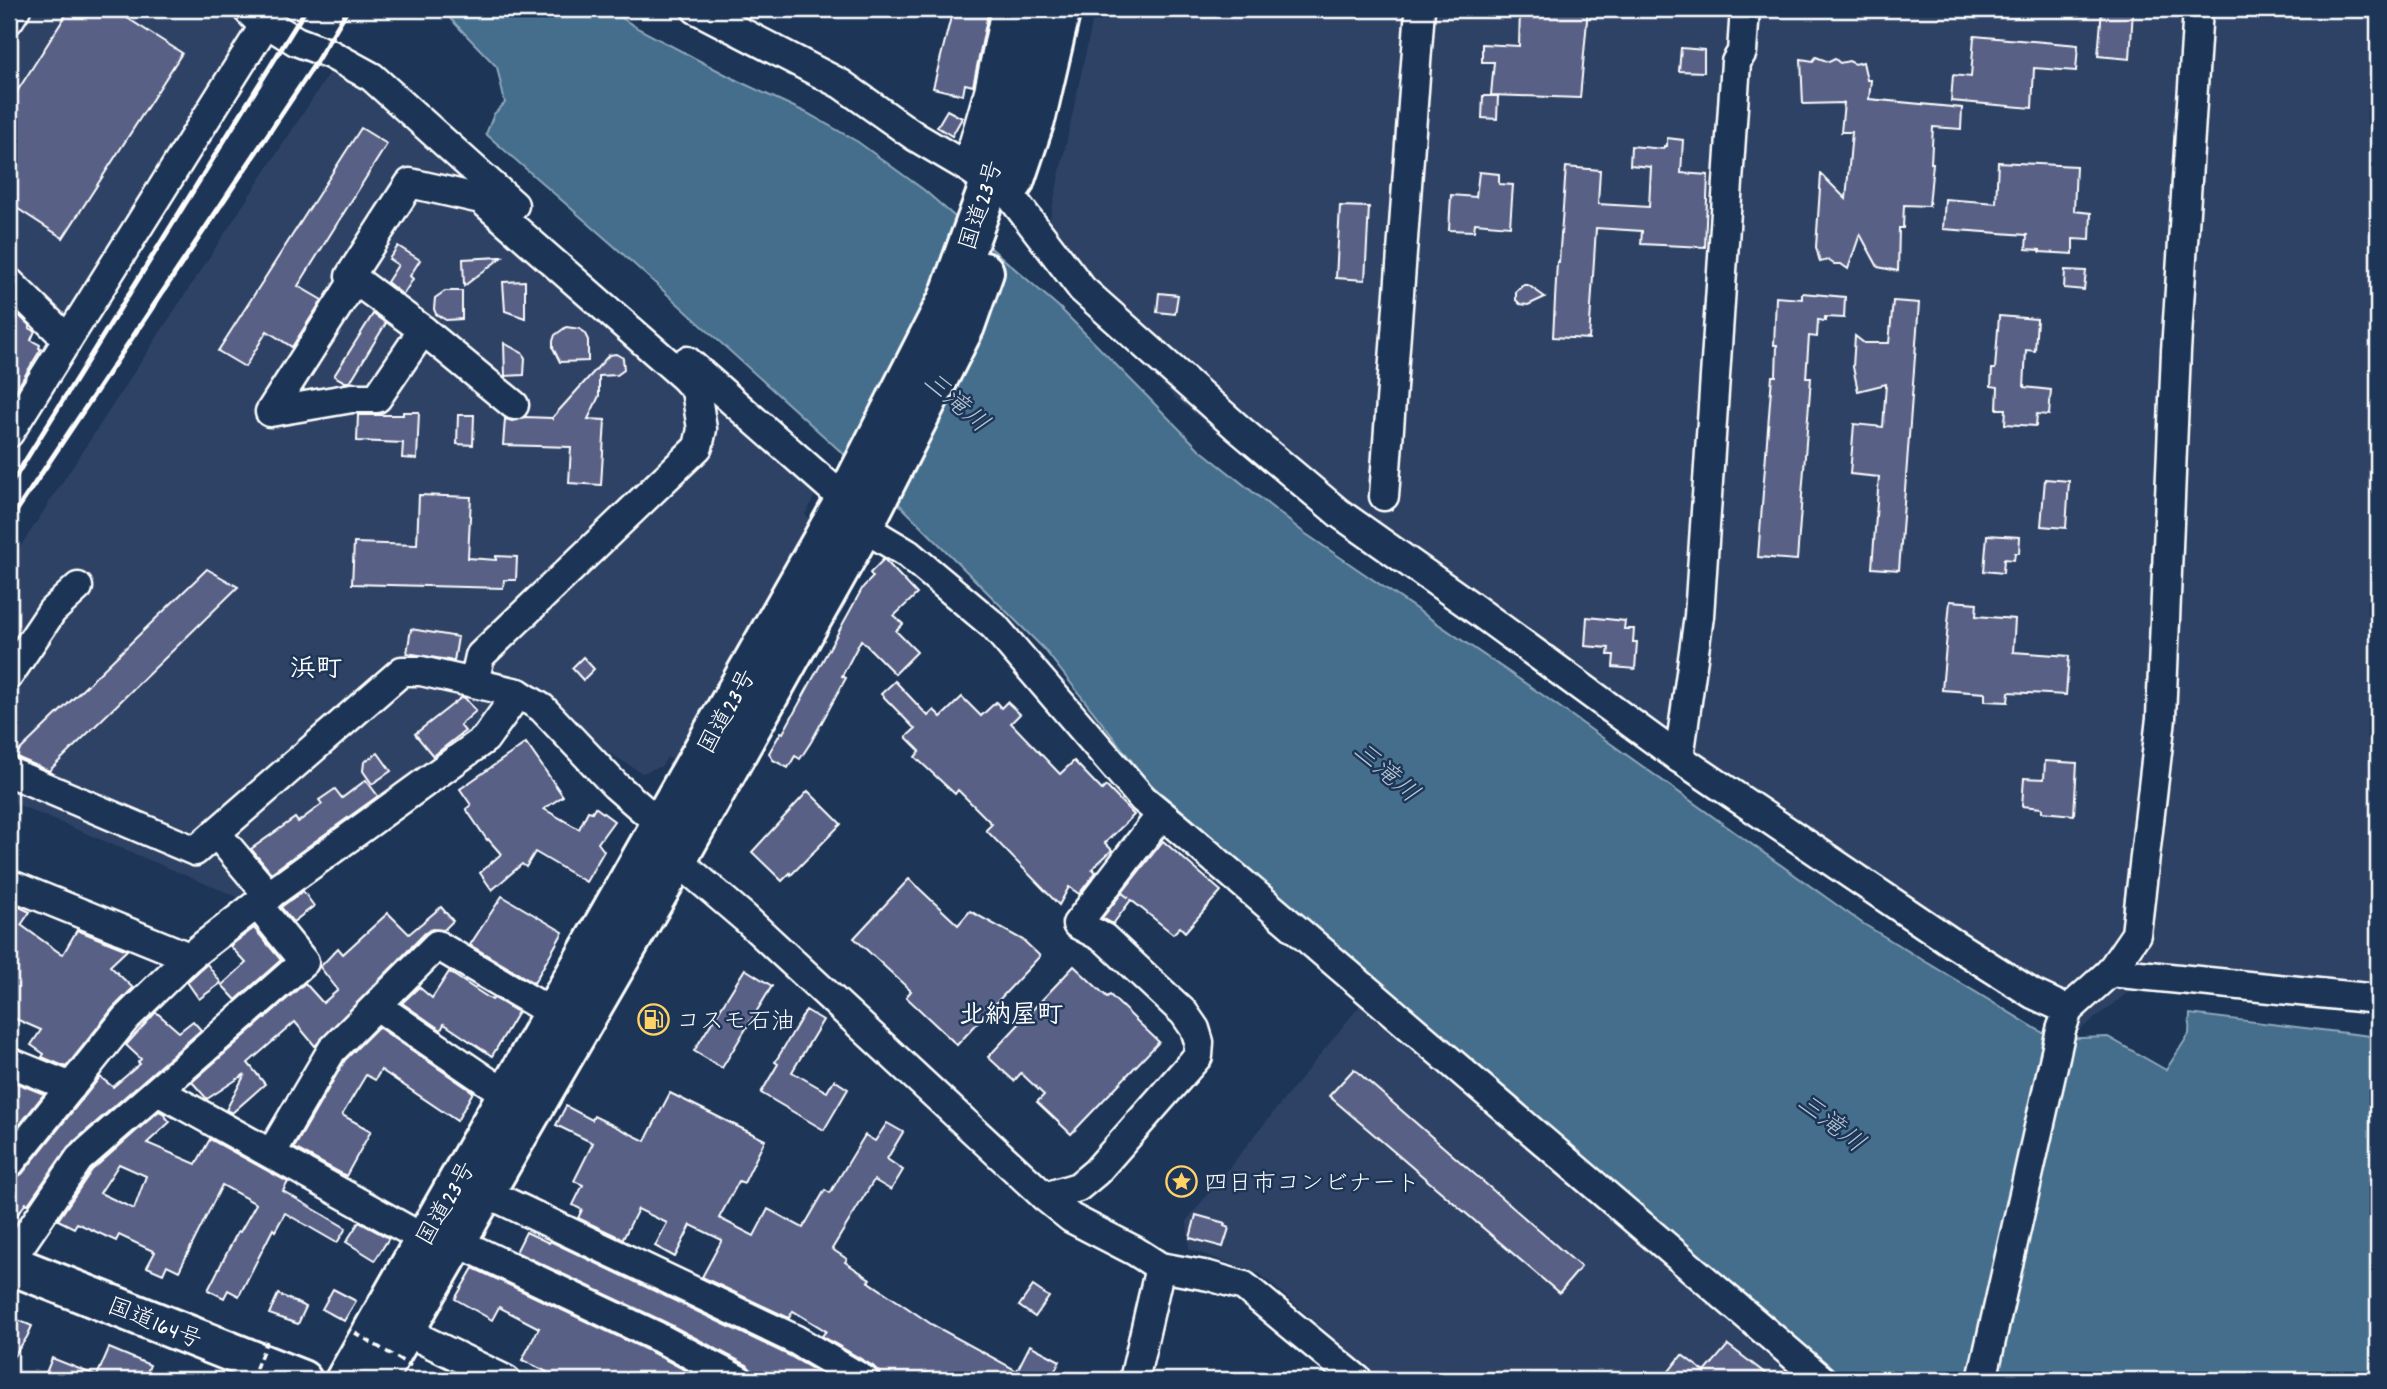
<svg xmlns="http://www.w3.org/2000/svg" width="2387" height="1389" viewBox="0 0 2387 1389" font-family="Dekko,'Klee One',sans-serif">
  <rect width="100%" height="100%" fill="#1d3557"/>
  <filter id="ink" filterUnits="userSpaceOnUse"><feTurbulence type="fractalNoise" baseFrequency=".0143" numOctaves="2"/><feDisplacementMap in="SourceGraphic" scale="14" xChannelSelector="R" yChannelSelector="G"/><feConvolveMatrix kernelMatrix="1 2 1 2 8 2 1 2 1" color-interpolation-filters="sRGB"/></filter>
  <g filter="url(#ink)">
    <g fill="#2f4265">
      <path d="M27 9H239L253 24 62 324 9 273V37Z"/>
      <path d="M1095 9H2378V1014L2132 989 2076 1033 1348 541 1173 396 1041 260Z"/>
      <path d="M334 66 367 79 819 488 805 515 811 520 675 762 667 757 662 766 642 773 583 737 506 678 481 720 405 786 242 899 9 801V564Z"/>
      <path d="M1373 989 1746 1294 1846 1380H1382L1260 1274 1189 1249 1187 1220Z"/>
    </g>
    <path fill="#456e8d" stroke="#8fa8bb" stroke-width="2" d="M441 9H608L639 29 738 81 807 113 858 142 924 190 1059 307 1199 449 1303 532 1544 696 1862 923 2053 1039 2108 1037 2166 1070 2189 1034 2190 1014 2378 1037V1380H1846L1746 1294 1373 989 1197 823 1149 783 1044 649 903 508 614 246 486 134 494 114 505 103 497 67Z"/>
    <g fill="#596086" stroke="#fff" stroke-width="2" fill-rule="evenodd">
      <path d="M70 9H113L182 53 63 238 9 203V104Z"/>
      <path d="M953 9H989L973 86 965 84 963 95 933 88Z"/>
      <path d="M1520 9H1588L1580 98 1491 95 1494 62H1482V44L1519 46Z"/>
      <path d="M2102 9H2133L2130 59 2098 56Z"/>
      <path d="M1974 36 2078 45 2076 71 2034 68 2032 108 1951 101 1953 75 1971 77Z"/>
      <path d="M1681 48 1704 50V72L1679 71Z"/>
      <path d="M1816 57 1829 62 1835 59 1840 63 1849 61 1855 64 1863 62 1867 80H1871L1869 99 1962 108 1961 129 1933 127 1931 163H1933L1929 206 1904 205 1903 228H1899L1898 271 1878 267 1860 234 1848 269 1841 264H1834L1828 260 1820 262 1816 247 1821 174 1846 199 1852 132H1841L1844 103 1803 104 1801 59 1813 61Z"/>
      <path d="M1483 96H1498L1497 119 1482 118Z"/>
      <path d="M947 110 962 118 952 136 937 127Z"/>
      <path d="M361 128 387 144 298 286 322 300 292 347 267 331 245 367 218 351Z"/>
      <path d="M1667 138 1683 140 1681 173 1708 175 1705 247 1641 244 1642 231 1596 228 1589 339 1553 337 1557 262H1559L1566 167 1600 170 1598 204 1649 207 1651 167 1630 165 1631 146 1664 149V146H1667Z"/>
      <path d="M1998 162 2076 166 2074 211 2091 213 2090 240 2073 239V254L2040 252V250L2026 249 2027 235 1943 229 1945 199 1996 203Z"/>
      <path d="M1479 172 1499 174V184L1513 185 1510 226 1475 223 1474 231 1449 230 1451 195 1476 197Z"/>
      <path d="M1340 206 1369 207 1365 280 1336 278Z"/>
      <path d="M398 246 420 260 410 276 413 279 403 295 387 282 398 265 389 259Z"/>
      <path d="M502 257 464 286 463 259Z"/>
      <path d="M2065 270 2086 271 2084 290 2064 288Z"/>
      <path d="M525 281V318L505 311 503 282Z"/>
      <path d="M1523 285H1528L1545 297 1528 305 1520 304 1516 300V292Z"/>
      <path d="M445 291H462V319L446 320 436 314 434 309 435 298Z"/>
      <path d="M1159 293 1178 295 1175 314 1157 312Z"/>
      <path d="M1802 293 1845 297 1844 318 1825 317V321L1818 320 1817 337 1809 336 1806 378H1811L1797 560 1758 557 1772 376H1776L1777 345H1774L1776 297 1802 299Z"/>
      <path d="M1893 301 1919 303 1899 570 1872 568 1879 477 1850 474 1854 424 1883 427 1886 384 1858 391 1853 367 1855 336 1864 343H1889Z"/>
      <path d="M9 306 30 326 29 328 35 331 31 340 40 345 39 348 41 349 9 402Z"/>
      <path d="M373 314 386 323 350 382H345L334 376Z"/>
      <path d="M1999 316 2037 319 2035 351 2026 350 2024 387 2051 390 2049 415 2037 414 2036 426 2005 424 2006 409H1997L1998 387 1991 386 1992 369H1995Z"/>
      <path d="M566 327 580 329 585 334 588 340V361L560 362 553 348V341L555 335Z"/>
      <path d="M504 343 522 353 525 358 524 375 505 376Z"/>
      <path d="M616 354 623 358 624 370 617 375 599 376V396L588 419 605 420 601 485 569 483 571 447 503 445 505 419 512 421 524 417 552 418 553 420V417L609 355Z"/>
      <path d="M403 412H419L417 459 402 458 403 443 357 441 358 415H403Z"/>
      <path d="M458 415H474L473 445 457 444Z"/>
      <path d="M2045 479 2069 481 2066 528 2041 526Z"/>
      <path d="M419 495 471 497 468 558 496 560V556L517 557 516 580H504L503 588 352 584 354 543 417 545Z"/>
      <path d="M1987 535 2020 537 2019 553H2015L2014 560 2004 559 2003 573 1984 571Z"/>
      <path d="M884 559 917 594 894 616 903 624 896 631 917 652 895 674 861 640 842 676 846 678 811 742 800 759 795 756 788 768 773 760 769 753 781 732 783 733 863 587 873 577 870 573Z"/>
      <path d="M207 569 238 587 49 771 14 756Z"/>
      <path d="M1950 601 1977 603 1976 616 2015 619 2013 652 2069 656 2066 695 2009 692 2008 702 1985 701V693L1942 690Z"/>
      <path d="M1587 617 1625 621 1624 629H1634L1633 642H1637L1635 669 1613 667 1614 655H1608L1609 648 1585 646Z"/>
      <path d="M411 629 458 637 454 661 407 653Z"/>
      <path d="M583 657 594 669 583 680 572 668Z"/>
      <path d="M895 681 928 716 934 710 941 717 962 697 981 716 996 702 1001 708 1007 702 1020 714 1011 723 1060 774 1074 761 1102 790 1106 786 1134 815 1105 843 1112 850 1092 869 1096 872 1079 894 1069 887 1059 905 986 830 992 824 958 790 955 794 915 757 920 751 906 737 915 729 881 694Z"/>
      <path d="M462 697 465 698 476 711 460 725 465 731 433 756 415 734Z"/>
      <path d="M526 743 563 796 544 809 579 829 588 811 592 812 595 807 614 821 598 843 604 851 586 882 535 852 526 867 522 864 492 890 480 873 501 854 488 839 487 840 466 809 471 805 460 789Z"/>
      <path d="M378 753 391 771 372 784 363 771 364 762Z"/>
      <path d="M2045 761 2077 763 2074 815 2042 812V808L2022 806 2024 778 2044 779Z"/>
      <path d="M366 780 378 796 271 873 251 849 295 818 298 822 322 804 319 800 335 789 342 798Z"/>
      <path d="M808 791 841 824 791 875 790 873 782 881 752 852Z"/>
      <path d="M1163 841 1221 891 1185 932 1180 927 1173 934 1131 900 1113 924 1102 918 1122 893 1129 898 1122 893Z"/>
      <path d="M909 879 958 925 970 911 1023 940 1040 956 957 1045 906 997 911 991 854 938Z"/>
      <path d="M303 891 314 906 293 922 281 907Z"/>
      <path d="M502 896 563 932 534 983 470 945Z"/>
      <path d="M9 902 30 912 21 925 60 953 63 954 77 930 127 950 110 966 133 988 113 1008 66 1067 42 1057 44 1054 31 1045 41 1030 9 1016Z"/>
      <path d="M441 907 453 921 444 930 432 929 425 933 315 1046 295 1022 248 1063 265 1084 232 1113 226 1110 245 1074 207 1099 192 1082 305 983 323 1003 338 990 320 967 338 948 343 954 388 913 409 934Z"/>
      <path d="M254 928 281 960 236 1000 222 985 246 963 230 946Z"/>
      <path d="M207 964 221 983 199 999 187 982Z"/>
      <path d="M1074 966 1107 997 1110 995 1159 1042 1071 1134 1037 1102 1044 1095 1021 1073 1014 1081 988 1057Z"/>
      <path d="M745 969 772 986 722 1068 694 1051Z"/>
      <path d="M449 972 492 1000 494 998 518 1012 492 1056 444 1024 441 1030 402 1003 419 987 432 998Z"/>
      <path d="M806 1010 823 1020 792 1072 827 1092 834 1080 848 1089 824 1130 761 1093 778 1064 775 1062 780 1054Z"/>
      <path d="M156 1012 179 1032 193 1021 201 1030 68 1147 28 1204 26 1203 9 1226V1181L22 1174 100 1077 113 1087 140 1064 138 1062 141 1059 126 1045Z"/>
      <path d="M378 1027 473 1092 457 1121 381 1070 375 1080 366 1075 342 1115 371 1131 346 1176 294 1148 345 1060Z"/>
      <path d="M1354 1069 1581 1267 1559 1293 1329 1096Z"/>
      <path d="M9 1080 44 1094 9 1138Z"/>
      <path d="M670 1093 765 1140 744 1183 739 1181 719 1218 754 1236 768 1209 803 1228 825 1190 830 1193 865 1135 875 1141 887 1123 903 1132 887 1159 903 1170 891 1190 874 1180 832 1249 847 1259 845 1262 870 1279 868 1281 931 1324 1017 1371 1030 1345 1060 1361 1050 1380H940L926 1372 922 1380H881L879 1372 873 1366 822 1336 826 1331 793 1311 789 1318 702 1277 722 1240 691 1225 675 1257 655 1246 667 1223 638 1209 623 1239 578 1218 582 1210 573 1205 583 1185 574 1181 593 1143 556 1125 566 1106 592 1120 594 1116 645 1141Z"/>
      <path d="M159 1111 165 1114 164 1115 170 1122 147 1143 196 1164 210 1139 288 1182 283 1191 346 1228 337 1243 285 1213 275 1231 273 1229 239 1296 228 1290 224 1298 208 1290 238 1231 240 1232 256 1204 222 1185 179 1271 167 1265 163 1274 147 1267 155 1252 119 1235 116 1241 77 1223 74 1228 58 1220 92 1170ZM119 1164 146 1176 134 1209 100 1193Z"/>
      <path d="M1196 1215 1225 1223 1224 1226 1229 1228 1223 1247 1190 1238Z"/>
      <path d="M359 1222 389 1238 375 1260 346 1242Z"/>
      <path d="M526 1232 549 1243 550 1241 788 1355 832 1380H756L753 1372 747 1365 665 1322 516 1252Z"/>
      <path d="M473 1268 651 1352 704 1380H543L547 1372 522 1360 539 1328 499 1307 492 1320 455 1299Z"/>
      <path d="M1033 1286 1049 1297 1035 1317 1019 1306Z"/>
      <path d="M333 1289 356 1301 344 1321 322 1309Z"/>
      <path d="M278 1294 306 1307 298 1324 269 1314Z"/>
      <path d="M9 1316 32 1326 27 1337 9 1363Z"/>
      <path d="M1728 1345 1774 1380H1662L1682 1355 1705 1372Z"/>
      <path d="M109 1348 150 1365 144 1380H43L52 1358 97 1376Z"/>
    </g>
    <g fill="none" stroke-linecap="round" stroke-linejoin="round">
      <defs>
        <g id="minor">
          <path d="M247 9 264 26 275 28 296 41 330 54 372 77 514 205"/>
          <path d="M696 9 841 84 916 137 967 167 989 182"/>
          <path d="M9 20 16 9"/>
          <path d="M967 167 989 91 1006 9"/>
          <path d="M1009 194 1082 289 1238 428 1339 513 1468 604 1679 758 1951 942 2033 994 2068 1010"/>
          <path d="M355 279 270 412 352 398H377L423 330"/>
          <path d="M9 282 67 339"/>
          <path d="M687 361 845 500"/>
          <path d="M9 433 264 26"/>
          <path d="M1384 496 1420 9"/>
          <path d="M863 527 908 554 994 626 1143 799 1177 827 1822 1380"/>
          <path d="M9 675 52 611 78 587"/>
          <path d="M474 683 480 656 698 447 702 429 696 390 684 377 481 199 410 183 350 276 423 330 514 405"/>
          <path d="M1679 758 1699 616 1736 62 1742 52 1745 9"/>
          <path d="M9 772 195 851 402 671H421L518 693"/>
          <path d="M216 833 269 896"/>
          <path d="M9 884 189 957"/>
          <path d="M2110 972 2378 999"/>
          <path d="M377 1006 507 1095"/>
          <path d="M9 1062 71 1087"/>
          <path d="M158 1091 424 1239"/>
          <path d="M272 1152 332 1050 437 945 554 1014"/>
          <path d="M9 1164 126 1018 189 957 257 904 485 739 518 693 542 708 615 785 661 825 677 860 745 918 1045 1197 1071 1218 1135 1251 1160 1267 1209 1276 1244 1286 1358 1380"/>
          <path d="M485 1192 796 1340 864 1380"/>
          <path d="M1045 1197 1078 1187 1096 1172 1198 1056 1199 1042 1195 1029 1184 1013 1104 938 1077 924 1161 815"/>
          <path d="M455 1241 658 1337 739 1380"/>
          <path d="M9 1262 79 1159 304 962 257 904"/>
          <path d="M405 1331 506 1380"/>
          <path d="M1134 1380 1160 1267"/>
          <path d="M1982 1380 2061 1030 2068 1010 2110 972 2136 934 2161 718 2176 351 2198 9"/>
        </g>
        <g id="highway">
          <path d="M1014 182 1036 117 1061 9"/>
          <path d="M9 1264 302 1380"/>
          <path d="M345 1380 849 493 948 299 985 197 1012 98 1030 9"/>
          <path d="M376 1380 677 860 863 527 965 326 984 272"/>
        </g>
      </defs>
      <use href="#minor" stroke="#fff" stroke-width="33"/>
      <use href="#highway" stroke="#fff" stroke-width="44"/>
      <use href="#minor" stroke="#1d3557" stroke-width="28"/>
      <use href="#highway" stroke="#1d3557" stroke-width="38"/>
      <g stroke="#fff" stroke-width="5">
        <path d="M9 487 306 9"/>
        <path d="M9 522 313 67 348 9"/>
      </g>
      <g stroke="#fff" stroke-width="3.5" stroke-dasharray="7 5" stroke-linecap="butt">
        <path d="M355 1333 411 1366"/>
        <path d="M251 1380 267 1341"/>
      </g>
    </g>
  </g>
  <defs>
    <symbol id="fuel-ring" viewBox="-11 -11 22 22"><circle r="9.5" fill="#1d3557" stroke="#ffd166" stroke-width="1.5"/><path d="M-5.5-6h7V0h2V4h1.3V-2.5L3-4.5l.8-.8L6-3V5H2.5V1h-1V6h-7ZM-4.2-4.7v3.2H.2V-4.7Z" fill="#ffd166"/></symbol>
    <symbol id="sight-ring" viewBox="-11 -11 22 22"><circle r="9.5" fill="#1d3557" stroke="#ffd166" stroke-width="1.5"/><path d="M0-6L1.8-2.2L6-1.7L2.9 1.2L3.7 5.4L0 3.3L-3.7 5.4L-2.9 1.2L-6-1.7L-1.8-2.2Z" fill="#ffd166"/></symbol>
  </defs>
  <g fill-rule="evenodd">
    <use href="#fuel-ring" x="636" y="1002" width="35" height="35"/>
    <use href="#sight-ring" x="1164" y="1164" width="35" height="35"/>
  </g>
  <g text-anchor="middle" stroke-width="5" stroke-linejoin="round" paint-order="stroke">
    <g font-size="24" fill="#fff" stroke="#1d3557">
      <text transform="translate(980 205) rotate(-72)" y="8">国道23号</text>
      <text transform="translate(726 711) rotate(-61)" y="8">国道23号</text>
      <text transform="translate(445 1203) rotate(-60)" y="8">国道23号</text>
      <text transform="translate(155 1322) rotate(22)" y="8">国道164号</text>
    </g>
    <g font-size="24" fill="#fff" stroke="#1d3557" text-anchor="start">
      <text x="676" y="1028">コスモ石油</text>
      <text x="1204" y="1190">四日市コンビナート</text>
    </g>
    <g font-size="26" font-style="italic" fill="#b5c5d1" stroke="#1d3557">
      <text transform="translate(957 401) rotate(41)" y="9">三滝川</text>
      <text transform="translate(1387 771) rotate(41)" y="9">三滝川</text>
      <text transform="translate(1832 1122) rotate(38)" y="9">三滝川</text>
    </g>
    <g font-size="26" font-weight="bold" fill="#fff" stroke="#1d3557">
      <text x="316" y="676">浜町</text>
      <text x="1011" y="1022">北納屋町</text>
    </g>
  </g>
  <rect width="2387" height="1389" fill="none" stroke="#1d3557" stroke-width="35"/>
  <rect x="18" y="18" width="2352" height="1354" fill="none" stroke="#fff" stroke-width="2.5" filter="url(#ink)"/>
</svg>
